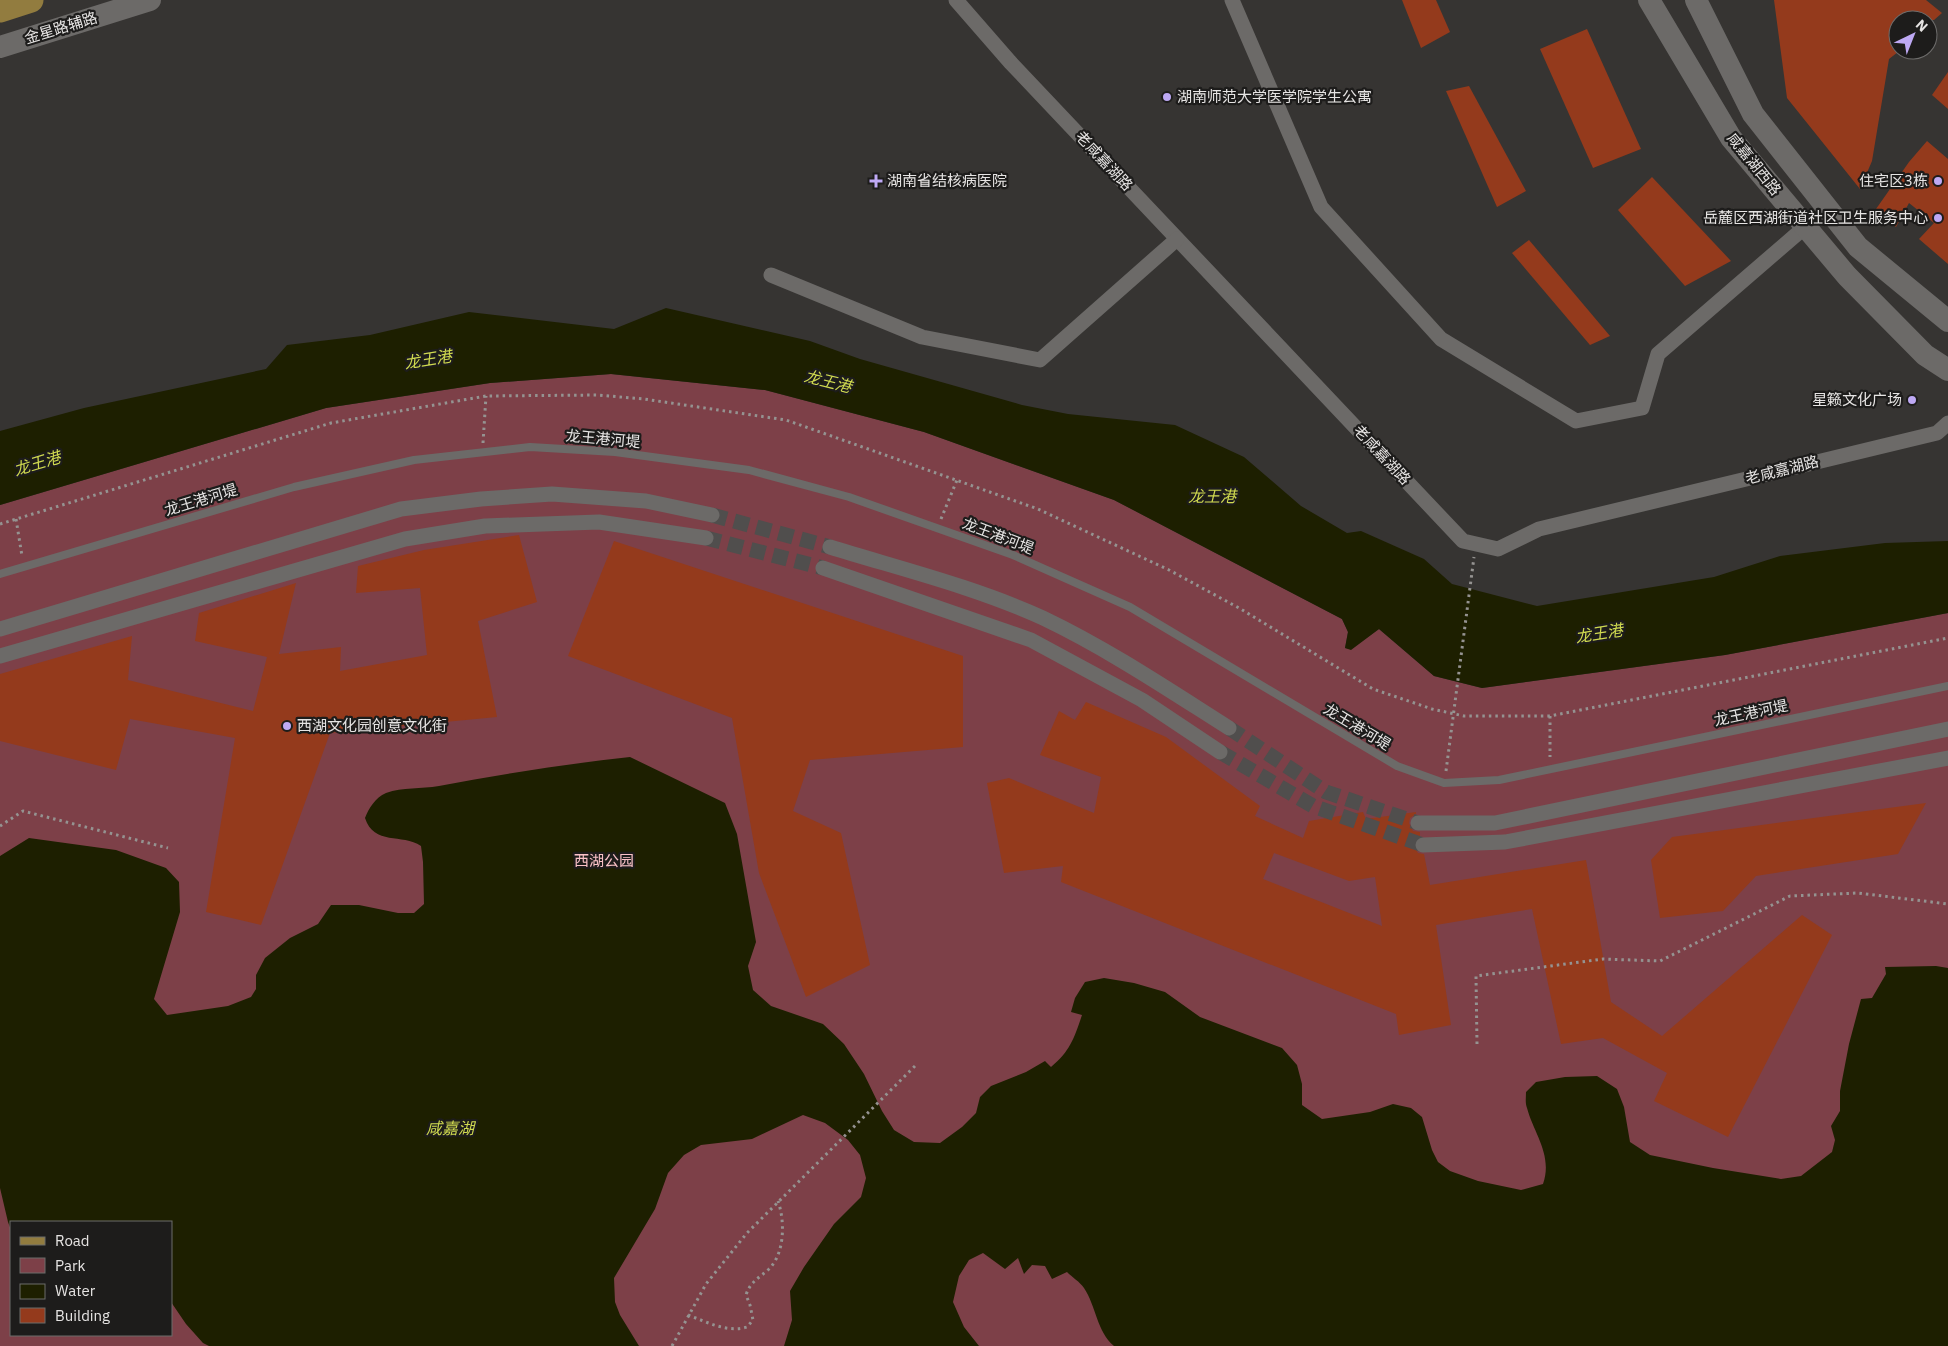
<svg xmlns="http://www.w3.org/2000/svg" width="1948" height="1346" viewBox="0 0 1948 1346" font-family="'IBM Plex Sans','Noto Sans SC',sans-serif">
  <rect width="100%" height="100%" fill="#363432"/>
  <path fill="#7d4048" fill-rule="evenodd" d="M611 374 765 390 924 432 1114 500 1342 619 1348 632 1345 648 1351 649 1379 629 1434 676 1482 688 1725 655 1948 613V1346H0V505L326 408 490 383ZM11 1222H171V1335H11Z"/>
  <g fill="#1d1f00">
    <path d="M666 308 810 341 860 359 1022 405 1068 414 1175 425 1244 457 1301 506 1347 533 1361 531 1424 559 1452 584 1537 606 1714 577 1780 556 1885 543 1948 541V613L1725 655 1482 688 1434 676 1379 629 1351 650 1345 648 1348 632 1342 619 1114 500 924 432 765 390 611 374 490 383 326 408 0 505V431L84 408 266 369 287 345 370 335 469 312 614 329Z"/>
    <path d="M630 757 725 803 737 834 756 942 748 966 753 990 771 1006 823 1024 844 1044 864 1074 882 1111 894 1130 914 1142 940 1143 962 1127 976 1113 980 1097 991 1086 1026 1072 1045 1061 1051 1067C1070 1051 1074 1039 1082 1015L1071 1012 1075 998 1085 982 1104 978 1134 983 1165 992 1200 1017 1282 1048 1297 1065 1302 1084V1105L1322 1119 1370 1112 1393 1104 1411 1108 1422 1117 1432 1150 1438 1162 1450 1171 1478 1181 1521 1190 1543 1184C1553 1155 1534 1134 1527 1108 1525 1103 1526 1097 1526 1092L1536 1082 1565 1077 1597 1076 1617 1089 1624 1107 1630 1142 1650 1155 1713 1168 1781 1179 1801 1176 1832 1152 1835 1140 1831 1126 1840 1111V1091L1849 1044 1861 999 1872 998 1886 974 1885 967 1936 966 1948 968V1346H1114C1097 1332 1096 1306 1084 1288 1080 1282 1072 1277 1067 1272L1052 1279 1045 1266 1032 1265 1024 1274 1018 1258 1005 1269 983 1253 969 1260 959 1276 953 1302 964 1327 979 1346H784L792 1320 790 1291 804 1267 834 1224 861 1197 866 1178 860 1155 848 1140 825 1123 803 1115 752 1139 701 1145 684 1155 668 1173 655 1209 614 1278 615 1302 620 1315 639 1346H209L203 1343 186 1324 171 1302V1222H11V1230L8 1222 0 1188V856L29 838 116 850 166 868 179 882 180 912 154 999 167 1015 228 1006 251 997 256 989V975L265 958 290 938 318 924 331 905H359L398 913H414L424 904 423 862 421 846C402 833 374 846 365 818 369 808 375 798 386 793 403 787 421 789 439 786 502 774 566 764 630 757Z"/>
  </g>
  <g fill="#943a1c" fill-rule="evenodd">
    <path d="M1402 0H1436L1450 32 1421 48Z"/>
    <path d="M1774 0H1926L1942 13 1934 20H1898V52L1889 59 1872 161 1860 189 1787 98Z"/>
    <path d="M1587 29 1641 149 1593 168 1540 49Z"/>
    <path d="M1948 72V109L1932 95Z"/>
    <path d="M1469 86 1526 191 1497 207 1446 91Z"/>
    <path d="M1927 141 1948 159V264L1919 239 1934 223 1909 203 1896 227 1876 209 1909 162Z"/>
    <path d="M1652 177 1731 261 1685 286 1618 210Z"/>
    <path d="M1529 240 1610 336 1590 345 1512 253Z"/>
    <path d="M519 535 537 602 478 621 497 717 330 733 261 925 206 912 235 738 130 719 116 770 0 741V674L132 636 128 680 253 711 267 657 195 641 199 613 296 583 279 654 341 647 340 671 427 655 420 588 356 593 358 566 424 550Z"/>
    <path d="M614 541 963 656V747L810 760 793 811 841 833 870 965 806 997 759 873 732 718 568 656Z"/>
    <path d="M1086 702 1166 737 1260 806 1255 816 1303 838 1309 821 1363 812 1366 819 1416 812V814L1410 818 1409 823 1413 831 1420 832V836L1415 840 1414 846 1418 853 1424 854 1430 885 1586 860 1611 1002 1662 1036 1802 915 1832 935 1728 1137 1654 1101 1667 1073 1603 1038 1561 1044 1532 909 1436 925 1451 1025 1399 1035 1396 1014 1061 882 1063 866 1004 873 987 783 1009 778 1094 813 1101 777 1040 755 1059 711 1075 720ZM1274 853 1349 881 1375 877 1382 926 1263 879Z"/>
    <path d="M1926 803 1898 854 1756 876 1723 911 1660 918 1651 860 1672 837Z"/>
  </g>
  <g fill="none" stroke-linecap="round" stroke-linejoin="round">
    <g stroke="#504e4d" stroke-width="15" stroke-dasharray="15 8" stroke-linecap="butt">
      <path d="M712 515 830 547"/>
      <path d="M706 538 823 568"/>
      <path d="M1229 728 1326 792 1418 823"/>
      <path d="M1220 752 1313 806 1423 845"/>
    </g>
    <g stroke="#959391" stroke-width="3" stroke-dasharray="2.5 4" stroke-linecap="butt">
      <path d="M483 443 486 396"/>
      <path d="M16 519 22 556"/>
      <path d="M941 519 957 480"/>
      <path d="M0 524 331 423 486 396 597 395 644 399 786 420 1038 509 1169 570 1239 608 1373 689 1432 709 1464 716H1550L1948 638"/>
      <path d="M1550 716V757"/>
      <path d="M1446 771 1474 557"/>
      <path d="M0 826 23 811 168 848"/>
      <path d="M1477 1044 1476 976 1603 959 1660 961 1790 896 1858 893 1948 904"/>
      <path d="M688 1315C707 1322 727 1333 747 1327L753 1320 750 1305 746 1295C750 1282 759 1278 769 1269 785 1253 785 1221 778 1201"/>
      <path d="M672 1346 706 1284 747 1233 915 1066"/>
    </g>
    <path stroke="#6c6a68" stroke-width="8" d="M0 574 294 487 414 460 530 447 615 452 749 470 849 497 1013 555 1130 607 1397 766 1444 783 1499 780 1948 686"/>
    <g stroke="#6c6a68" stroke-width="15">
      <path d="M956 0 1010 62 1463 541 1498 549 1539 529 1937 433 1948 423"/>
      <path d="M1232 0 1321 207 1441 339 1576 421 1642 408 1658 354 1805 227"/>
      <path d="M771 275 922 337 1040 360 1177 239"/>
      <path d="M830 547C901 569 975 587 1043 618 1108 649 1169 690 1229 728"/>
      <path d="M823 568 1031 640 1142 700 1220 752"/>
      <path d="M0 629 401 509 481 499 552 494 646 501 712 515"/>
      <path d="M0 656 405 539 485 526 599 522 706 538"/>
      <path d="M1418 823H1495L1948 729"/>
      <path d="M1423 845 1505 842 1948 758"/>
    </g>
    <g stroke="#6c6a68" stroke-width="22">
      <path d="M1649 0 1731 138 1847 276 1925 355 1948 370"/>
      <path d="M1696 0 1753 114 1858 247 1948 321"/>
      <path d="M0 47 150 0"/>
    </g>
    <path stroke="#927c3f" stroke-width="25" d="M0 10 31 0"/>
  </g>
  <g fill="#bea9f4" stroke="#1d1c1b" stroke-width="2">
    <circle cx="1167" cy="97" r="5"/>
    <path d="M873.5 173.5h5v5h5v5h-5v5h-5v-5h-5v-5h5z"/>
    <circle cx="1938" cy="181" r="5"/>
    <circle cx="1938" cy="218" r="5"/>
    <circle cx="1912" cy="400" r="5"/>
    <circle cx="287" cy="726" r="5"/>
  </g>
  <g text-anchor="middle" stroke-width="4.5" stroke-linejoin="round" paint-order="stroke">
    <g font-size="15" fill="#e6e4e3" stroke="#1d1c1b">
      <text transform="translate(61 28) rotate(-17)" y="5">金星路辅路</text>
      <text transform="translate(1104 161) rotate(47)" y="5">老咸嘉湖路</text>
      <text transform="translate(1754 164) rotate(51)" y="5">咸嘉湖西路</text>
      <text transform="translate(603 439) rotate(5)" y="5">龙王港河堤</text>
      <text transform="translate(1382 455) rotate(47)" y="5">老咸嘉湖路</text>
      <text transform="translate(1782 470) rotate(-14)" y="5">老咸嘉湖路</text>
      <text transform="translate(201 500) rotate(-17)" y="5">龙王港河堤</text>
      <text transform="translate(998 536) rotate(21)" y="5">龙王港河堤</text>
      <text transform="translate(1751 713) rotate(-12)" y="5">龙王港河堤</text>
      <text transform="translate(1357 727) rotate(31)" y="5">龙王港河堤</text>
    </g>
    <g font-size="15" fill="#e6e4e3" stroke="#1d1c1b" text-anchor="start">
      <text x="1177" y="102">湖南师范大学医学院学生公寓</text>
      <text x="887" y="186">湖南省结核病医院</text>
      <text x="1928" y="186" text-anchor="end">住宅区3栋</text>
      <text x="1928" y="223" text-anchor="end">岳麓区西湖街道社区卫生服务中心</text>
      <text x="1902" y="405" text-anchor="end">星籁文化广场</text>
      <text x="297" y="731">西湖文化园创意文化街</text>
    </g>
    <g font-size="15" fill="#fac2c7" stroke="#1d1c1b">
      <text x="604" y="866">西湖公园</text>
    </g>
    <g font-size="16" font-style="italic" fill="#d0da50" stroke="#1d1c1b">
      <text transform="translate(428 359) rotate(-9)" y="6">龙王港</text>
      <text transform="translate(828 381) rotate(14)" y="6">龙王港</text>
      <text transform="translate(37 463) rotate(-17)" y="6">龙王港</text>
      <text x="1212" y="502">龙王港</text>
      <text transform="translate(1599 633) rotate(-9)" y="6">龙王港</text>
      <text x="450" y="1134">咸嘉湖</text>
    </g>
  </g>
  <rect x="10" y="1221" width="162" height="115" fill="#1d1c1b" stroke="#6d6c6b"/>
  <rect x="20" y="1237" width="25" height="8" fill="#927c3f" stroke="#6d6c6b"/>
  <text x="55" y="1246" font-size="15" fill="#e6e4e3">Road</text>
  <rect x="20" y="1258" width="25" height="15" fill="#7d4048" stroke="#6d6c6b"/>
  <text x="55" y="1271" font-size="15" fill="#e6e4e3">Park</text>
  <rect x="20" y="1284" width="25" height="15" fill="#1d1f00" stroke="#6d6c6b"/>
  <text x="55" y="1296" font-size="15" fill="#e6e4e3">Water</text>
  <rect x="20" y="1308" width="25" height="15" fill="#943a1c" stroke="#6d6c6b"/>
  <text x="55" y="1321" font-size="15" fill="#e6e4e3">Building</text>
  <g transform="translate(1913 35) rotate(43)"><circle r="24" fill="#1d1c1b" stroke="#6d6c6b"/>
  <path d="M0-4L9 19L0 12L-9 19Z" fill="#bea9f4"/>
  <text y="-8" font-size="14" font-weight="bold" text-anchor="middle" fill="#e6e4e3">N</text>
  </g>
</svg>
